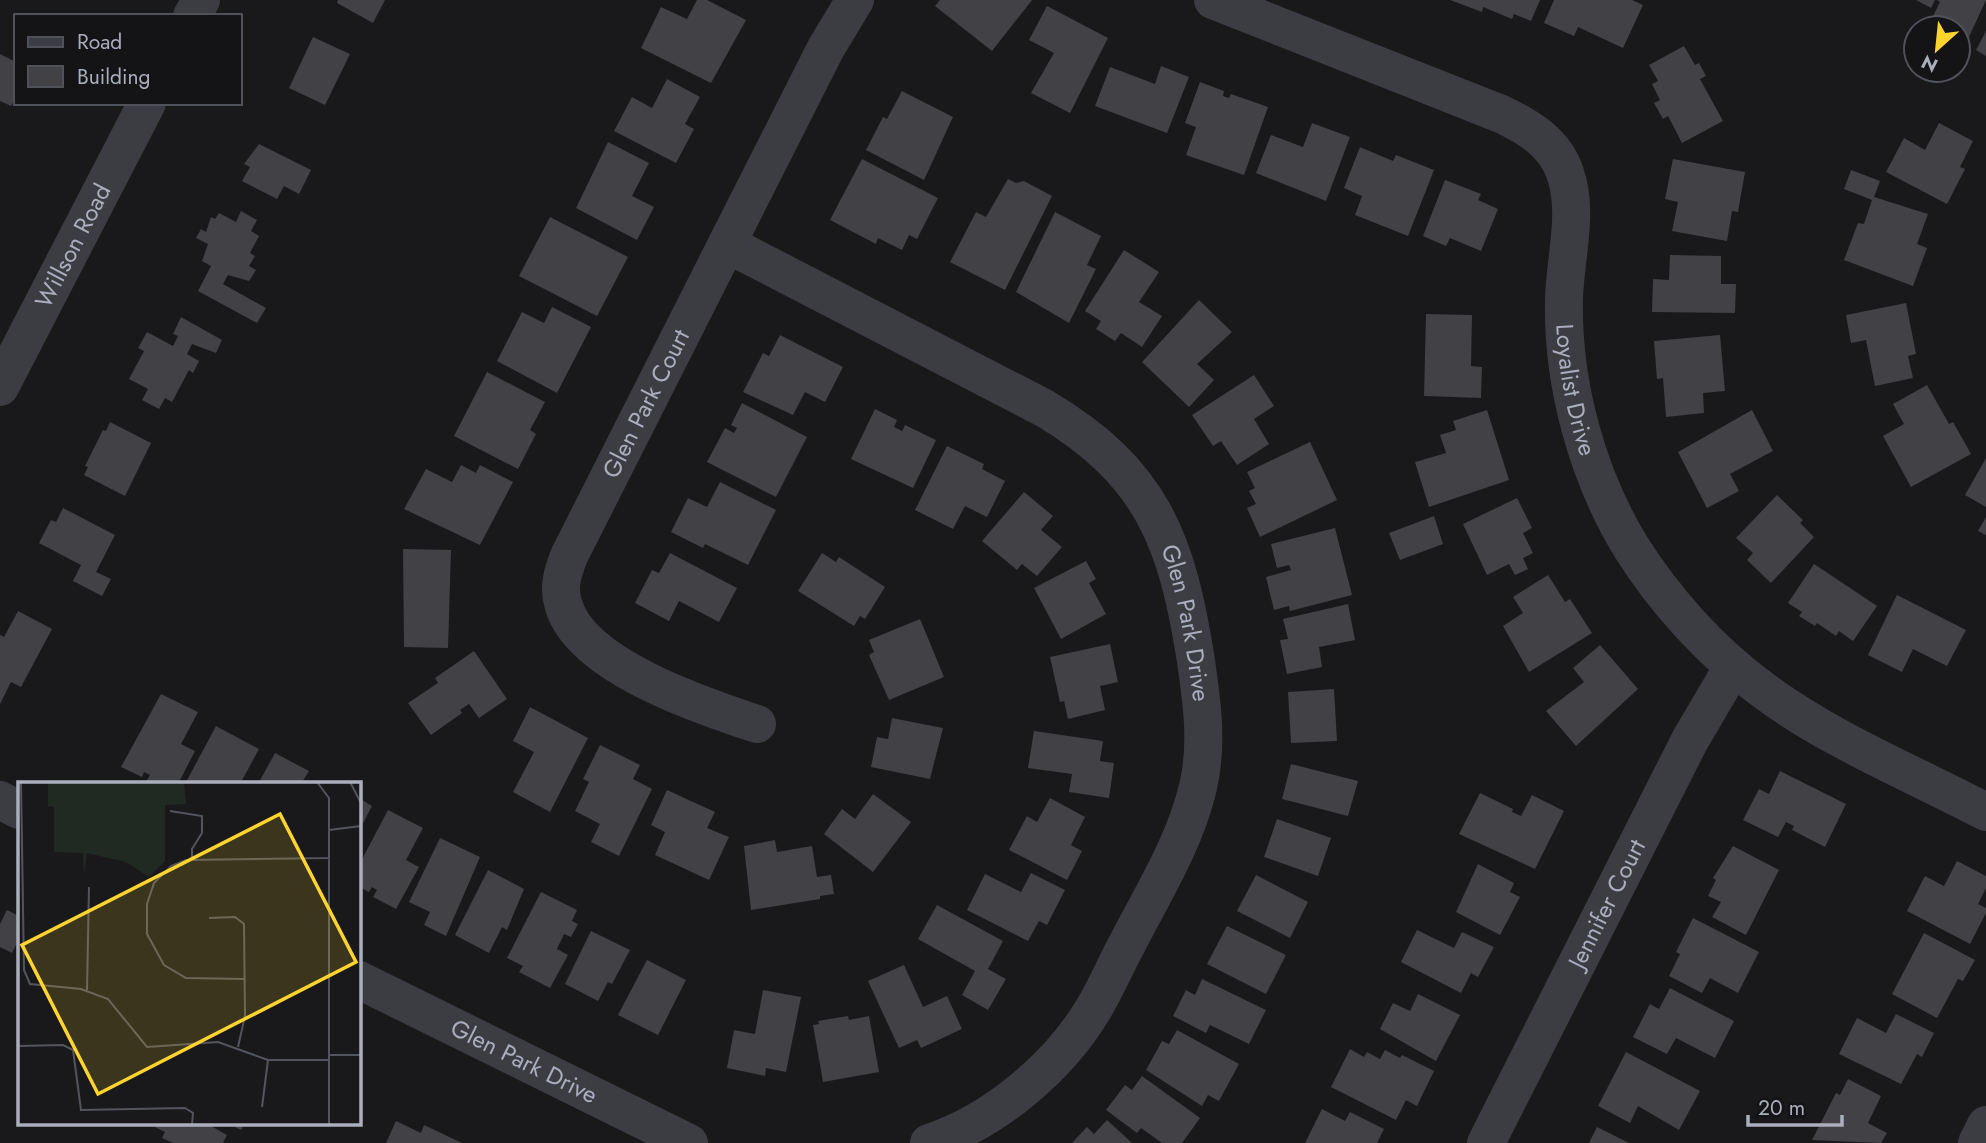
<svg xmlns="http://www.w3.org/2000/svg" width="1986" height="1143" viewBox="0 0 1986 1143" font-family="Jost,sans-serif">
  <rect width="100%" height="100%" fill="#19191c"/>
  <g fill="#414146">
    <path d="M338 0H385L373 23 337 3Z"/>
    <path d="M697 0H707L746 20 711 83 641 48 661 7 687 19Z"/>
    <path d="M940 0H1032L992 51 935 6Z"/>
    <path d="M1450 0H1540L1531 21 1514 14 1512 19 1483 7 1482 12Z"/>
    <path d="M1554 0H1632L1643 5 1623 48 1578 27 1574 36 1544 23Z"/>
    <path d="M1916 0H1935L1931 8Z"/>
    <path d="M1937 0H1986L1963 50 1958 47V28H1927L1940 2Z"/>
    <path d="M1047 6 1108 38 1070 113 1031 93 1054 53 1029 40Z"/>
    <path d="M1986 31V56L1976 50Z"/>
    <path d="M313 37 350 54 325 105 289 88Z"/>
    <path d="M1684 46 1695 65 1699 63 1706 76 1700 79 1723 121 1682 143 1668 116 1663 119 1654 103 1660 100 1652 84 1658 81 1649 65Z"/>
    <path d="M0 54 16 62V97L11 106 0 101Z"/>
    <path d="M1161 66 1189 77 1167 133 1095 106 1110 67 1155 84Z"/>
    <path d="M667 79 700 97 685 124 694 129 676 163 614 131 632 97 652 108Z"/>
    <path d="M1200 82 1224 91 1223 96 1229 98 1231 94 1268 107 1244 175 1186 155 1196 127 1185 123Z"/>
    <path d="M902 91 953 117 924 180 866 150 883 117 887 119Z"/>
    <path d="M1312 123 1350 137 1326 201 1256 173 1271 135 1303 147Z"/>
    <path d="M1939 123 1973 141 1960 167 1965 169 1947 204 1886 172 1904 138 1925 150Z"/>
    <path d="M608 142 649 163 632 196 654 207 637 240 576 208Z"/>
    <path d="M259 144 311 170 299 194 284 186 277 199 242 181 250 167 244 164Z"/>
    <path d="M1360 147 1393 161 1396 155 1434 170 1408 236 1355 215 1362 196 1344 188Z"/>
    <path d="M862 159 938 198 917 239 909 235 902 250 878 238 876 244 830 220Z"/>
    <path d="M1673 159 1745 172 1738 212 1732 211 1727 241 1672 231 1678 202 1665 199Z"/>
    <path d="M1851 170 1880 181 1874 197 1928 214 1917 244 1927 248 1913 286 1844 260 1858 223 1864 224 1872 200 1844 189Z"/>
    <path d="M1008 179 1016 183 1024 181 1052 196 1005 290 950 262 976 212 986 217Z"/>
    <path d="M1445 180 1481 194 1478 200 1498 209 1481 251 1450 238 1446 246 1423 236Z"/>
    <path d="M241 211 257 220 251 231 259 236 250 253 255 256 249 266 256 270 249 281 228 275 223 284 266 308 257 323 198 291 211 266 202 261 208 244 196 238 201 229 206 232 211 217 215 219 219 213 236 222Z"/>
    <path d="M1055 212 1101 236 1087 265 1096 269 1069 323 1016 292Z"/>
    <path d="M550 217 628 257 597 316 519 276Z"/>
    <path d="M1124 250 1159 272 1139 302 1162 316 1142 347 1121 333 1115 341 1096 329 1101 321 1085 311Z"/>
    <path d="M1670 255 1721 256V284H1736L1735 313 1652 312 1653 279 1669 280Z"/>
    <path d="M1199 300 1232 332 1197 364 1214 380 1189 407 1142 362Z"/>
    <path d="M1906 303 1916 354 1908 356 1913 378 1875 386 1866 340 1851 343 1846 315Z"/>
    <path d="M552 307 591 327 557 393 497 361 522 312 544 323Z"/>
    <path d="M1426 314 1472 315 1471 366 1482 367 1481 398 1424 396Z"/>
    <path d="M181 317 222 340 216 353 192 344 187 354 199 361 193 373 189 370 172 402 165 398 159 409 142 400 148 389 129 379 144 351 138 348 147 332 173 346 178 336 173 334Z"/>
    <path d="M780 335 843 367 825 402 805 392 793 415 743 392 763 353 769 356Z"/>
    <path d="M1720 335 1725 391 1703 393 1704 413 1666 417 1663 378 1657 379 1654 341Z"/>
    <path d="M487 372 545 402 530 430 536 434 518 469 454 436Z"/>
    <path d="M1254 375 1274 406 1254 419 1269 444 1237 465 1221 441 1213 446 1192 415Z"/>
    <path d="M1927 385 1949 424 1953 422 1971 454 1911 487 1883 436 1904 424 1893 404Z"/>
    <path d="M742 403 807 437 776 497 707 462 725 428 734 433 737 428 731 425Z"/>
    <path d="M875 409 897 420 894 427 902 431 905 425 936 440 913 488 851 459Z"/>
    <path d="M1487 410 1509 480 1429 507 1415 462 1446 453 1440 435 1456 430 1453 421Z"/>
    <path d="M1752 410 1773 451 1730 474 1739 491 1707 508 1678 452Z"/>
    <path d="M110 422 151 443 125 496 84 475 88 467 85 466 103 430 106 431Z"/>
    <path d="M1310 442 1337 500 1260 537 1247 508 1256 504 1249 491 1255 488 1247 472Z"/>
    <path d="M947 446 984 464 982 469 1005 481 987 517 965 506 953 529 915 510Z"/>
    <path d="M1986 458V507L1965 495Z"/>
    <path d="M461 465 476 473 480 465 513 482 480 545 404 509 426 469 452 482Z"/>
    <path d="M720 482 776 510 748 565 705 544 703 548 671 532 688 498 707 507Z"/>
    <path d="M1024 492 1053 516 1041 530 1062 547 1037 576 1022 564 1017 570 982 541Z"/>
    <path d="M1777 495 1803 520 1800 523 1814 537 1771 583 1747 560 1753 553 1736 538Z"/>
    <path d="M1517 498 1532 528 1523 533 1533 553 1523 558 1528 569 1515 575 1509 564 1487 575 1463 524Z"/>
    <path d="M63 508 115 535 96 572 111 579 102 596 73 581 81 565 39 543 51 520 56 522Z"/>
    <path d="M1434 516 1443 544 1400 560 1389 533Z"/>
    <path d="M1986 517V535L1978 531Z"/>
    <path d="M1335 528 1352 595 1290 611 1289 606 1274 610 1266 577 1291 570 1289 565 1277 568 1271 544Z"/>
    <path d="M403 549 451 550 448 648 404 647Z"/>
    <path d="M670 553 737 588 719 622 679 601 669 621 635 603 652 570 659 573Z"/>
    <path d="M822 553 836 562 839 557 885 587 865 619 860 616 854 626 798 591Z"/>
    <path d="M1086 561 1096 579 1089 583 1106 614 1061 639 1034 588Z"/>
    <path d="M1814 564 1877 606 1853 641 1839 631 1836 636 1817 623 1815 626 1799 616 1802 612 1788 603Z"/>
    <path d="M1548 575 1565 602 1570 599 1592 633 1529 672 1503 626 1523 613 1513 597Z"/>
    <path d="M1897 595 1966 630 1947 666 1913 649 1902 672 1868 655Z"/>
    <path d="M1348 604 1355 640 1319 647 1322 667 1287 674 1280 640 1288 639 1283 619Z"/>
    <path d="M18 611 52 629 21 687 11 682 0 704V635L4 637Z"/>
    <path d="M920 619 944 677 889 700 869 655 874 652 869 640Z"/>
    <path d="M1110 644 1118 682 1100 686 1105 710 1068 719 1064 701 1060 702 1050 657Z"/>
    <path d="M1600 645 1638 689 1576 746 1546 711 1584 682 1573 668Z"/>
    <path d="M474 651 507 699 479 718 469 704 460 710 462 713 431 735 408 703 438 683 435 678Z"/>
    <path d="M1334 689 1337 741 1291 743 1288 692Z"/>
    <path d="M161 694 198 712 181 744 195 751 178 784H150L146 782 150 775 144 772 142 777 121 767Z"/>
    <path d="M530 707 588 738 550 812 513 792 534 752 513 741Z"/>
    <path d="M892 718 943 728 930 779 871 767 877 737 888 739Z"/>
    <path d="M216 726 259 749 240 784H185Z"/>
    <path d="M1034 731 1103 741 1100 761 1114 763 1109 798 1069 792 1072 774 1028 768Z"/>
    <path d="M600 745 640 765 633 779 652 789 619 856 591 842 600 824 575 811 589 782 583 779Z"/>
    <path d="M275 753 309 771 301 784H258Z"/>
    <path d="M1291 764 1358 781 1348 816 1282 799Z"/>
    <path d="M1780 771 1846 804 1825 847 1792 830 1794 826 1786 822 1778 837 1743 820 1759 789 1769 794Z"/>
    <path d="M667 790 715 812 707 828 729 837 709 880 655 855 665 832 651 825Z"/>
    <path d="M1480 793 1513 809 1512 812 1521 816 1532 795 1564 811 1535 869 1459 834Z"/>
    <path d="M873 794 911 822 873 872 824 834 842 809 855 819Z"/>
    <path d="M359 798 372 806 359 831Z"/>
    <path d="M1050 798 1085 817 1071 845 1082 851 1067 880 1009 850 1027 816 1037 822Z"/>
    <path d="M388 810 423 828 406 860 419 867 396 909 373 897 377 890 372 887 369 892 359 887V865Z"/>
    <path d="M1277 819 1331 838 1318 876 1264 857Z"/>
    <path d="M440 838 480 857 446 936 424 925 430 912 409 902Z"/>
    <path d="M775 840 777 852 812 846 817 877 831 875 834 894 820 896V899L751 910 744 846Z"/>
    <path d="M1733 846 1779 870 1746 935 1712 917 1721 902 1708 896 1716 880 1713 878Z"/>
    <path d="M1957 861 1986 876V888L1978 904 1986 908V913L1970 944 1907 911 1925 876 1944 886Z"/>
    <path d="M1478 864 1514 883 1510 892 1520 897 1500 935 1456 912Z"/>
    <path d="M488 870 524 889 507 930 502 927 489 953 455 935Z"/>
    <path d="M1031 873 1065 890 1047 925 1039 921 1028 941 967 910 985 874 1021 892Z"/>
    <path d="M1256 875 1308 902 1290 938 1237 911Z"/>
    <path d="M541 892 577 910 572 921 578 924 571 937 564 934 557 949 568 955 550 988 519 972 523 966 507 958Z"/>
    <path d="M937 905 1003 941 988 969 1006 979 988 1010 962 995 975 971 918 939Z"/>
    <path d="M7 910 17 915 19 911V939L12 953 0 947V924Z"/>
    <path d="M1693 918 1759 952 1738 993 1710 978 1702 993 1669 976 1680 954 1676 952Z"/>
    <path d="M1227 926 1286 955 1266 994 1207 964Z"/>
    <path d="M1417 930 1454 948 1462 932 1494 947 1478 977 1471 973 1461 993 1401 962Z"/>
    <path d="M591 931 630 950 612 984 608 982 598 1001 565 984Z"/>
    <path d="M1924 933 1975 960 1963 981 1958 979 1937 1018 1892 994Z"/>
    <path d="M647 960 686 980 658 1035 618 1015Z"/>
    <path d="M904 965 923 1007 947 996 962 1029 921 1048 917 1040 899 1048 868 981Z"/>
    <path d="M1202 979 1266 1010 1249 1044 1210 1025 1206 1033 1173 1016 1186 990 1195 995Z"/>
    <path d="M1670 988 1734 1021 1715 1058 1676 1038 1667 1054 1633 1037 1650 1004 1659 1009Z"/>
    <path d="M763 990 801 997 786 1072 766 1068 765 1076 727 1068 734 1030 755 1034Z"/>
    <path d="M1418 994 1460 1015 1436 1061 1380 1029 1393 1003 1410 1011Z"/>
    <path d="M1896 1014 1934 1033 1922 1057 1917 1054 1901 1084 1839 1054 1857 1018 1886 1033Z"/>
    <path d="M848 1016 849 1020 869 1016 879 1072 823 1082 813 1025 819 1024 818 1021Z"/>
    <path d="M1177 1030 1239 1064 1219 1101 1208 1095 1202 1106 1146 1070 1162 1041 1169 1044Z"/>
    <path d="M1350 1049 1364 1057 1367 1052 1380 1059 1385 1050 1400 1058 1402 1055 1434 1071 1417 1106 1406 1100 1396 1120 1331 1087Z"/>
    <path d="M1626 1052 1700 1091 1679 1130 1638 1106 1630 1123 1598 1106Z"/>
    <path d="M1142 1076 1200 1118 1182 1143H1162L1141 1128 1137 1133 1106 1110 1125 1085 1132 1090Z"/>
    <path d="M1848 1079 1881 1096 1868 1123 1887 1133 1881 1143 1812 1140 1836 1093 1840 1095Z"/>
    <path d="M1322 1109 1345 1121 1350 1112 1384 1129 1377 1143H1305Z"/>
    <path d="M1107 1120 1132 1143H1072L1087 1127 1094 1134Z"/>
    <path d="M396 1121 421 1133 424 1125 462 1143H386Z"/>
    <path d="M149 1124H212L211 1126 227 1135 223 1143H173L162 1138 165 1132Z"/>
    <path d="M229 1124H244L241 1130Z"/>
    <path d="M1597 1127 1629 1143H1589Z"/>
  </g>
  <g fill="none" stroke-linecap="round" stroke-linejoin="round">
    <g stroke="#3c3c43" stroke-width="38">
      <path id="s1" d="M1213 0 1501 114C1529 127 1555 143 1565 173 1579 212 1565 258 1564 299 1562 383 1587 475 1631 547 1665 601 1711 652 1763 690 1830 740 1912 773 1986 812"/>
      <path d="M192 16 201 0"/>
      <path id="s2" d="M727 244 1044 408C1153 473 1177 541 1196 661 1202 703 1208 745 1198 787 1185 843 1152 895 1126 946 1115 966 1106 988 1094 1008 1059 1067 994 1122 929 1143"/>
      <path id="s3" d="M0 387 147 103"/>
      <path id="s4" d="M757 724C702 706 578 665 563 603 558 586 563 572 569 556L826 48 855 0"/>
      <path d="M0 800 19 810"/>
      <path id="s5" d="M359 980 689 1143"/>
      <path id="s6" d="M1486 1143 1690 740 1733 667"/>
      <path d="M1977 1143 1986 1125"/>
    </g>
  </g>
  <g text-anchor="middle" stroke-width="7" stroke-linejoin="round" paint-order="stroke">
    <g font-size="24" fill="#abaebc" stroke="#141417">
      <text dy="8" stroke="none"><textPath href="#s3" startOffset="159">Willson Road</textPath></text>
      <text dy="8" stroke="none"><textPath href="#s1" startOffset="618">Loyalist Drive</textPath></text>
      <text dy="8" stroke="none"><textPath href="#s4" startOffset="455">Glen Park Court</textPath></text>
      <text dy="8" stroke="none"><textPath href="#s2" startOffset="626">Glen Park Drive</textPath></text>
      <text dy="8" stroke="none"><textPath href="#s6" startOffset="268">Jennifer Court</textPath></text>
      <text dy="8" stroke="none"><textPath href="#s5" startOffset="184">Glen Park Drive</textPath></text>
    </g>
  </g>
  <g transform="translate(18 782)">
    <rect width="343" height="343" fill="#19191c"/>
    <path d="M30 0H166L168 22 147 23V79L131 95 108 80 69 71 66 93 65 71 36 70V25L30 24Z" fill="#202a23"/>
    <path fill="none" stroke="#53555c" stroke-width="2" d="M3 0 6 188 12 202 63 207 90 217 129 265 200 260 250 278H311M299 0 311 16V343M332 0 343 21M152 29 184 34V51L174 67V77M311 48 343 44M191 136 217 135 226 142 227 234 220 265M227 197 168 196 146 183 129 152V122L136 101 153 84 168 78 312 76M69 208 71 105M0 264 45 263 55 268 63 328 167 326 175 331 174 343M311 273H343M244 325 250 278"/>
    <path fill="#ffd42e" fill-opacity="0.15" stroke="#ffd42e" stroke-width="3.5" d="M262 32 338 180 80 312 4 163Z"/>
    <rect width="343" height="343" fill="none" stroke="#abaebc" stroke-width="3.5"/>
  </g>
  <rect x="14" y="14" width="228" height="91" fill="#141417" stroke="#505259" stroke-width="2"/>
  <rect x="28" y="37" width="35" height="10" fill="#3c3c43" stroke="#505259" stroke-width="2"/>
  <text x="77" y="49" font-size="21" fill="#abaebc">Road</text>
  <rect x="28" y="66" width="35" height="21" fill="#414146" stroke="#505259" stroke-width="2"/>
  <text x="77" y="84" font-size="21" fill="#abaebc">Building</text>
  <g transform="translate(1937 49) rotate(207)"><circle r="33" fill="#141417" stroke="#505259" stroke-width="2"/>
  <path d="M0-5L12 26L0 18L-12 26Z" fill="#ffd42e"/>
  <text y="-10" font-size="19" font-weight="bold" text-anchor="middle" fill="#abaebc">N</text>
  </g>
  <path d="M1748 1115v10h94v-10" fill="none" stroke="#abaebc" stroke-width="3.5"/>
  <text x="1758" y="1115" font-size="21" fill="#abaebc" stroke="#141417" stroke-width="5" paint-order="stroke">20 m</text>
</svg>
